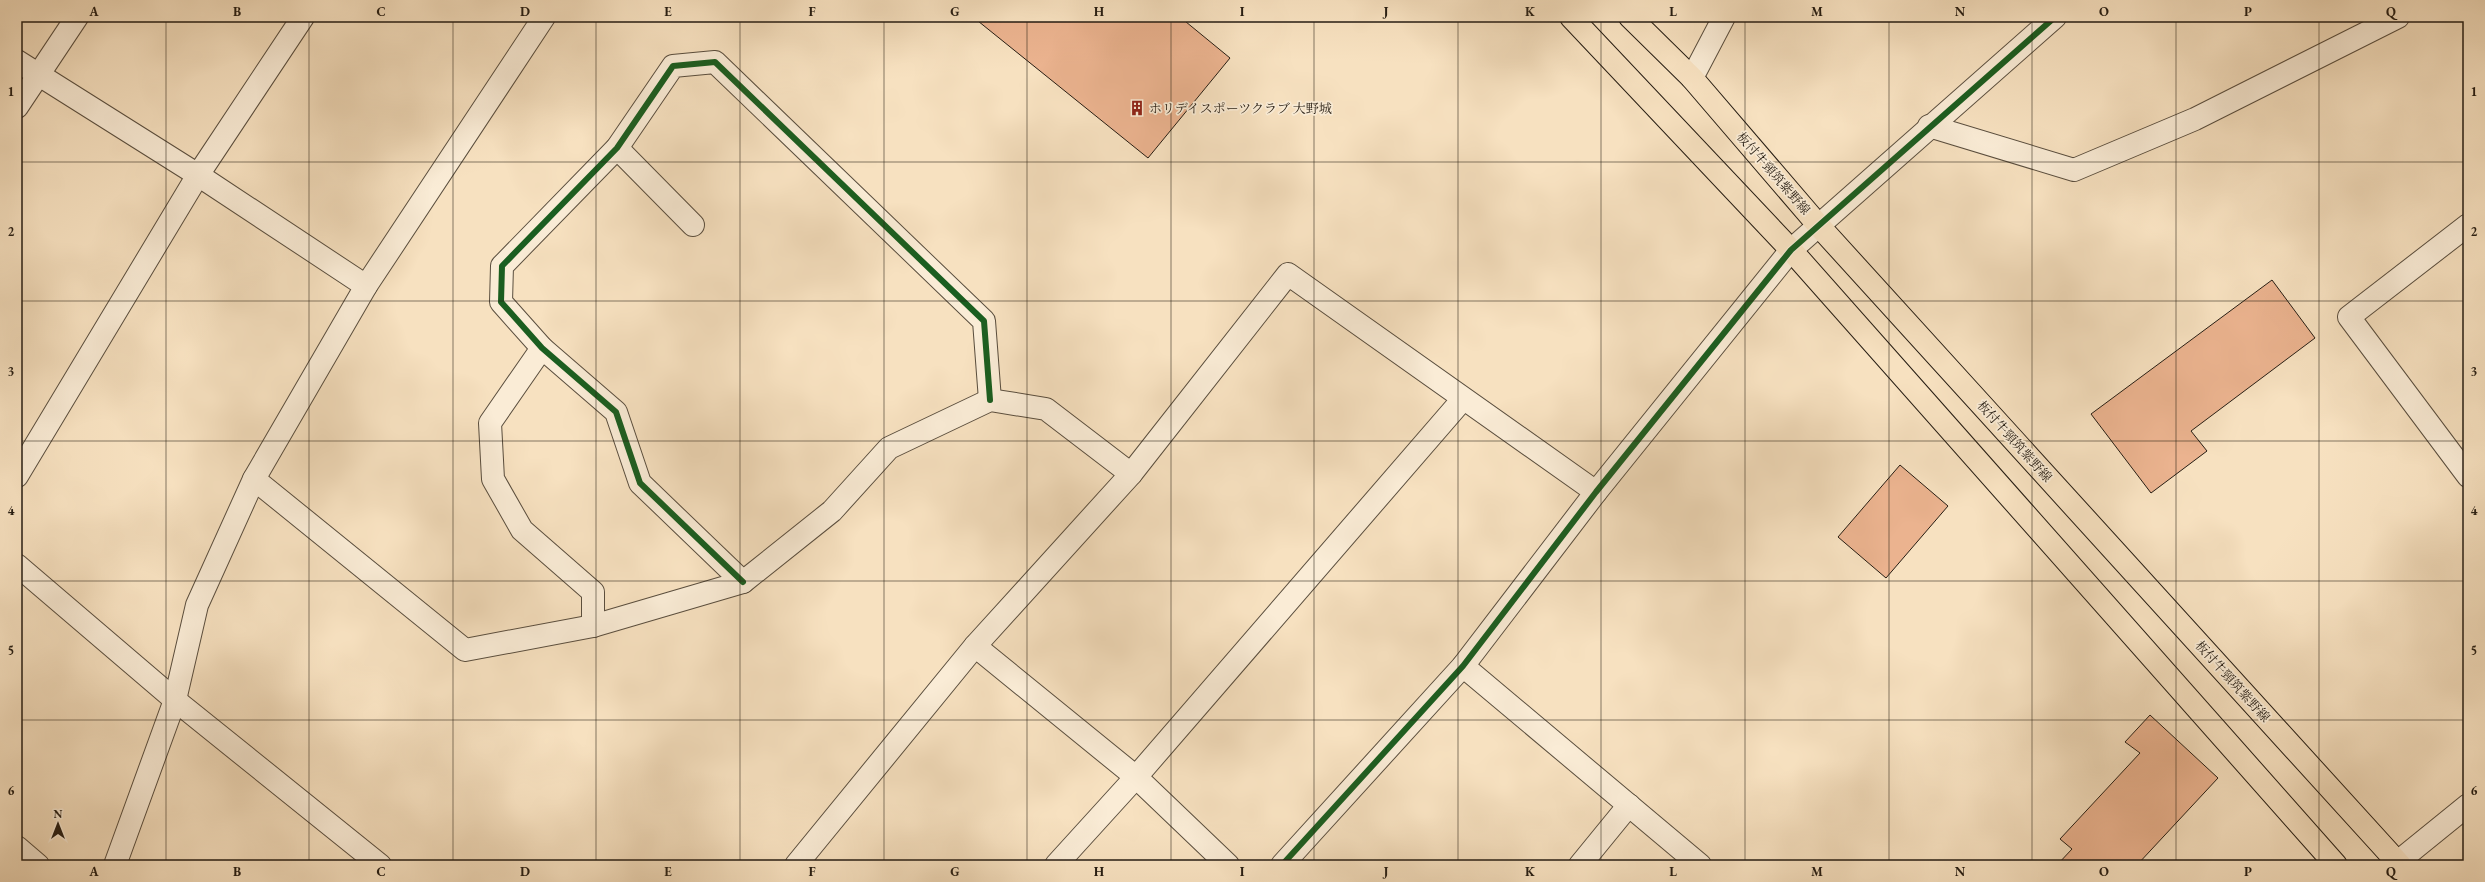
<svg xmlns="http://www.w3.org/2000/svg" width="2485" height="882" viewBox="0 0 2485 882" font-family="'EB Garamond','Noto Serif JP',serif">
  <rect width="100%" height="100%" fill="#f7e1c0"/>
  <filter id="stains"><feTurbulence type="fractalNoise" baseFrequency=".005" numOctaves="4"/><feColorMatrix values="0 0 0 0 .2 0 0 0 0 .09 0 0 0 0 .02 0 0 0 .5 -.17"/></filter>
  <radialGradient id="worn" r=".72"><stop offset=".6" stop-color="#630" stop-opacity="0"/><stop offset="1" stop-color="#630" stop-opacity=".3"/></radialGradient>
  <g fill="#ebb38f" stroke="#261d13">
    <path d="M973 17H1180L1230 58 1148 158Z"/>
    <path d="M2272 280 2315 338 2191 431 2207 451 2151 493 2091 414Z"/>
    <path d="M1900 465 1948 506 1886 578 1838 537Z"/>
    <path d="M2150 715 2218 778 2137 865H2057L2072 849 2060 839 2140 753 2125 742Z"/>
  </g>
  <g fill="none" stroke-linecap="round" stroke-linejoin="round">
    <defs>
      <g id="minor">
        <path d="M17 61 198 175 366 286"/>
        <path d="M1692 78 1724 17"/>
        <path d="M17 107 77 17"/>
        <path d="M1929 126 2074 170 2195 119 2398 17"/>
        <path d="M617 148 693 225"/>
        <path d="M2468 225 2349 317 2468 476"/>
        <path d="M542 348 490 423 493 479 522 530 593 592V626"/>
        <path d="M17 476 198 175 303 17"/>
        <path d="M254 479 465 650 593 626 743 582 832 511 889 448 990 400 1046 409 1131 474"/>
        <path d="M17 565 175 700 380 865"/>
        <path d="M743 582 640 483 616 412 542 348 501 302 502 266 617 148 673 66 715 62 984 321 990 400"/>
        <path d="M975 646 1136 777 1228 865"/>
        <path d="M1463 666 1700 865"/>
        <path d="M17 847 38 865"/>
        <path d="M115 865 175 700 197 605 254 479 366 286 544 17"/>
        <path d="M796 865 975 646 1131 474 1288 274 1596 492"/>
        <path d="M1056 865 1136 777 1463 399"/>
        <path d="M1282 865 1463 666 1596 492 1791 250 2055 17"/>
        <path d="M1580 865 1629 805"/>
        <path d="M2394 865 2468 805"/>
      </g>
      <g id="major">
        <path d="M1571 17 1791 250 2336 865"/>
        <path d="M1630 17 1692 78 1819 226 2400 865"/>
      </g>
    </defs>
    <use href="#minor" stroke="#5a4e3e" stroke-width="24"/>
    <use href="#major" stroke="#261d13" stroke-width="24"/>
    <use href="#minor" stroke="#faecd6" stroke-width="22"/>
    <use href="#major" stroke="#f7e1c0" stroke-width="22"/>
    <defs>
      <g id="cycleway">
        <path d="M743 582 640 483 616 412 542 348 501 302 502 266 617 148 673 66 715 62 984 321 990 400"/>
        <path d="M1282 865 1463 666 1596 492 1791 250 2055 17"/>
      </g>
    </defs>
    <use href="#cycleway" stroke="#faecd6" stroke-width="8"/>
    <use href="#cycleway" stroke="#1b5e20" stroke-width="6"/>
  </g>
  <path fill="none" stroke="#261d13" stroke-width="1" stroke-opacity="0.55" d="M166 17V865M309 17V865M453 17V865M596 17V865M740 17V865M884 17V865M1027 17V865M1171 17V865M1314 17V865M1458 17V865M1601 17V865M1745 17V865M1889 17V865M2032 17V865M2176 17V865M2319 17V865M17 162H2468M17 301H2468M17 441H2468M17 581H2468M17 720H2468"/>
  <defs>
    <symbol id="building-bare" viewBox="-9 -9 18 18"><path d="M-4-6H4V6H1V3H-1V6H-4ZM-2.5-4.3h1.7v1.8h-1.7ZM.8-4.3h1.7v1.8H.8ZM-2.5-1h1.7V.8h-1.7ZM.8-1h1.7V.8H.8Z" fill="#8f2418" stroke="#faecd6" stroke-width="2.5" paint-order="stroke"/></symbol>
  </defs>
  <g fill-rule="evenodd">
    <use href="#building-bare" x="1126" y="97" width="22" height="22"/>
  </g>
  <g text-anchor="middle" stroke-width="3.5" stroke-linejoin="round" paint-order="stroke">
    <g font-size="13" fill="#261d13" stroke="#faecd6" text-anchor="start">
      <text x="1149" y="113">ホリデイスポーツクラブ 大野城</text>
    </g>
    <g font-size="13" fill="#261d13" stroke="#faecd6">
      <text transform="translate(1774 173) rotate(49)" y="5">板付牛頸筑紫野線</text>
      <text transform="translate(2015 441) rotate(48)" y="5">板付牛頸筑紫野線</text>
      <text transform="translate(2233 681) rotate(48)" y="5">板付牛頸筑紫野線</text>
    </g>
  </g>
  <rect width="2485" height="882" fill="none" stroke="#f7e1c0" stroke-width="44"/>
  <g transform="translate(58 824)" stroke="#faecd6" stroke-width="3" paint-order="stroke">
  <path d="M0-3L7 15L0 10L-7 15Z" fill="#261d13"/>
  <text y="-6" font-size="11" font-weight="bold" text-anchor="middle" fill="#261d13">N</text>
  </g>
  <rect x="22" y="22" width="2441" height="838" fill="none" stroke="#261d13" stroke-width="1.5"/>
  <g font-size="13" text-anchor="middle" font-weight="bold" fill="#261d13">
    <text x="94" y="16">A</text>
    <text x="237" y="16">B</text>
    <text x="381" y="16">C</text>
    <text x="525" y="16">D</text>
    <text x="668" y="16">E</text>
    <text x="812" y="16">F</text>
    <text x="955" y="16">G</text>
    <text x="1099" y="16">H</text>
    <text x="1242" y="16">I</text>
    <text x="1386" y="16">J</text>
    <text x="1530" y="16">K</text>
    <text x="1673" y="16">L</text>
    <text x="1817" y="16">M</text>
    <text x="1960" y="16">N</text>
    <text x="2104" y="16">O</text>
    <text x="2248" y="16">P</text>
    <text x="2391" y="16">Q</text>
    <text x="11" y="96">1</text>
    <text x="2474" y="96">1</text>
    <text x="11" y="236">2</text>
    <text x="2474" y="236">2</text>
    <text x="11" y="376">3</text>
    <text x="2474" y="376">3</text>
    <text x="11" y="515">4</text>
    <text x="2474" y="515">4</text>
    <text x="11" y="655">5</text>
    <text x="2474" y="655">5</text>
    <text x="11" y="795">6</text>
    <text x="2474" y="795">6</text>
    <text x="94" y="876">A</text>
    <text x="237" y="876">B</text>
    <text x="381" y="876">C</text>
    <text x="525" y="876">D</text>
    <text x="668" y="876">E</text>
    <text x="812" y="876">F</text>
    <text x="955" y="876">G</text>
    <text x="1099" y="876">H</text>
    <text x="1242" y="876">I</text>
    <text x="1386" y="876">J</text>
    <text x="1530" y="876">K</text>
    <text x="1673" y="876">L</text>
    <text x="1817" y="876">M</text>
    <text x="1960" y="876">N</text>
    <text x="2104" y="876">O</text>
    <text x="2248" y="876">P</text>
    <text x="2391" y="876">Q</text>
  </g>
  <rect width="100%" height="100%" filter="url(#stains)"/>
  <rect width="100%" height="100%" fill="url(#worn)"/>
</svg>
